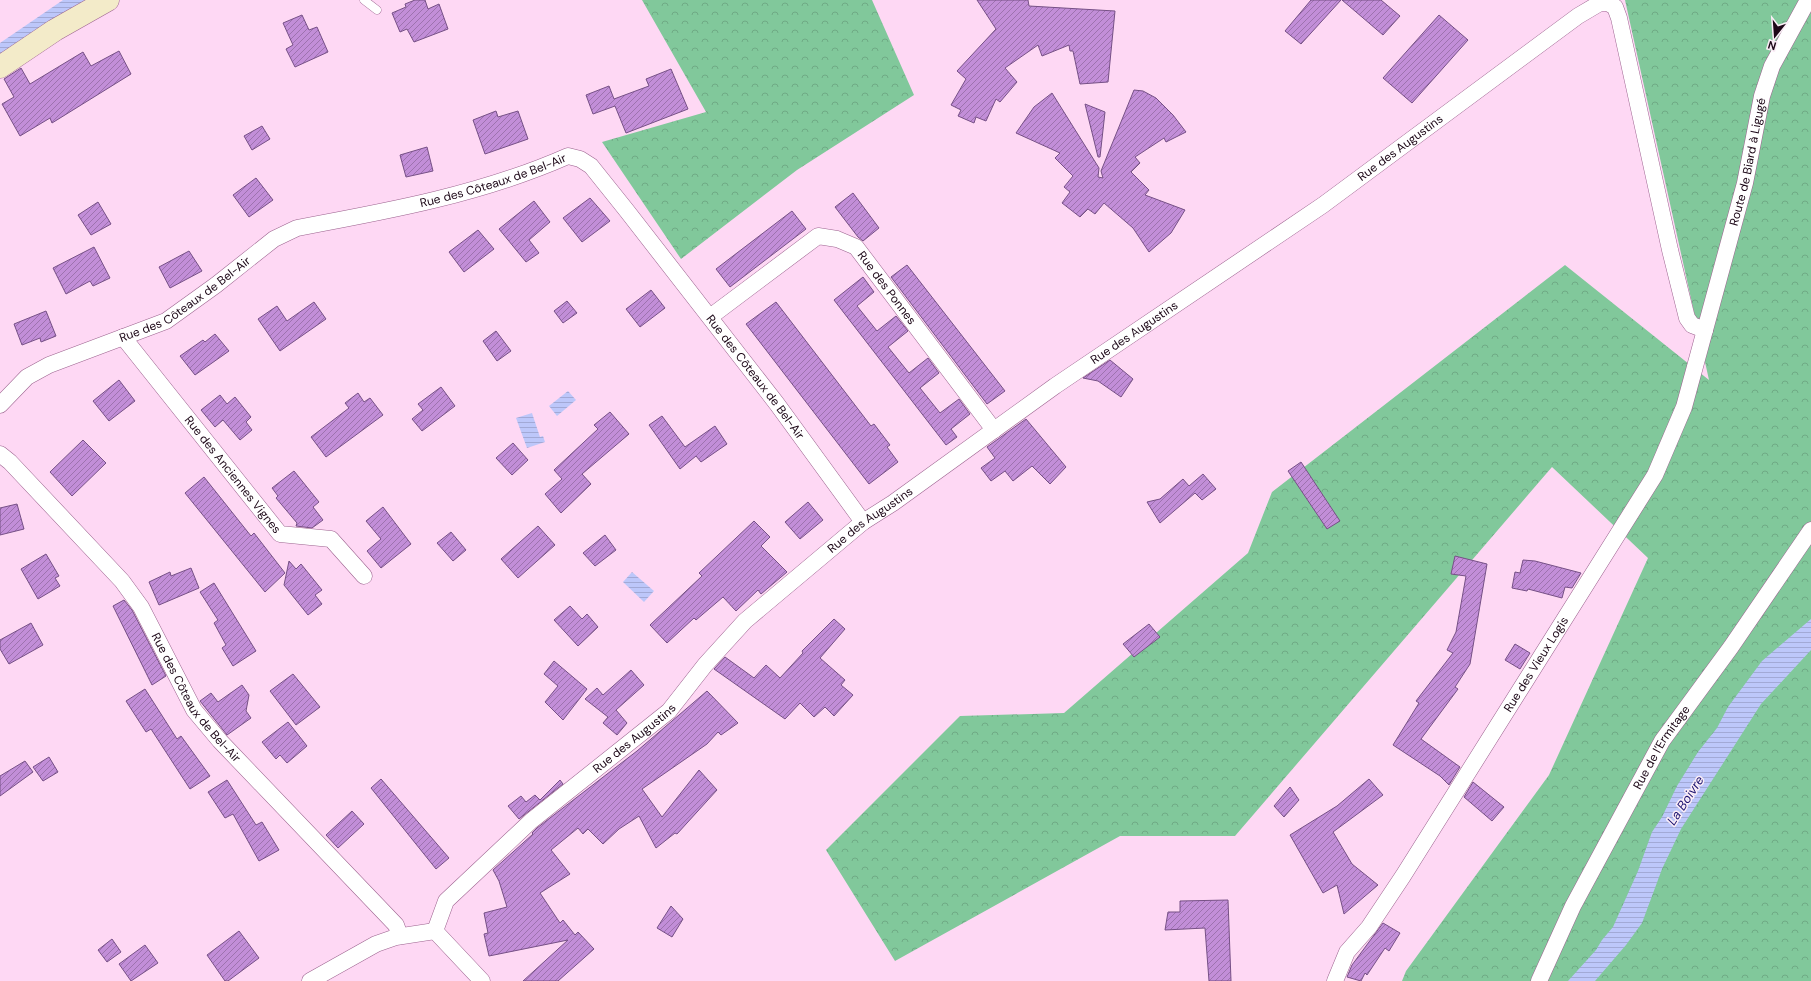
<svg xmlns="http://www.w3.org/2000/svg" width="1811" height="981" viewBox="0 0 1811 981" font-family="'DM Sans',sans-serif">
  <defs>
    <pattern id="forest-crowns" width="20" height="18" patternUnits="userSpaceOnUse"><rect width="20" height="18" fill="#81c89b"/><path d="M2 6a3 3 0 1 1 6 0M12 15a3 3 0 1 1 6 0" fill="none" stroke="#6faa85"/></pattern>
    <pattern id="water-rules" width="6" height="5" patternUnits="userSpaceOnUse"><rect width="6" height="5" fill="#bdc7fa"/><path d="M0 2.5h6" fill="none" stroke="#a2a9d6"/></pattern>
    <pattern id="building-hatch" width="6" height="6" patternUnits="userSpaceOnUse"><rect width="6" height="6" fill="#c28ed8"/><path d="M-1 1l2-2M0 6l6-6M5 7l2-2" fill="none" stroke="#9d72ae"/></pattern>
  </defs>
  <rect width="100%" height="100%" fill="#fed8f4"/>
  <g fill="url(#forest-crowns)">
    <path d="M642 0H872L914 95 797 170 681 259 602 142 706 112Z"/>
    <path d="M1625 0H1811V981H1402L1406 971 1549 775 1648 558 1552 467 1235 836H1120L895 961 826 850 960 716 1064 713 1248 553 1272 492 1565 265 1709 380Z"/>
  </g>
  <g fill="url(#water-rules)">
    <path d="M63 0H90L0 55V43Z"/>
    <path d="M568 391 576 400 557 416 549 406Z"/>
    <path d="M532 413 540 437 543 436 545 442 527 448 516 418Z"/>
    <path d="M632 572 654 591 644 602 623 582Z"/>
    <path d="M1811 619V650L1761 704 1681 829 1662 869 1642 923 1626 945 1595 981H1568L1596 950 1602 940 1613 927 1638 871 1652 832 1662 817 1677 786 1698 752 1717 728 1728 707 1762 661Z"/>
  </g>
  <g fill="url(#building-hatch)" stroke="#765086">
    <path d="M415 0H425L428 9 439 4 448 29 414 42 407 29 400 32 392 13 406 7 405 4Z"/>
    <path d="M977 0H1028L1029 6 1115 11 1108 82 1080 84 1073 51H1070L1069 45 1042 56 1038 45 1005 68 1017 82 1000 102 996 99 986 121 976 117 974 123 958 116 961 110 951 105 966 79 957 71 996 29Z"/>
    <path d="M1311 0H1341L1301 44 1285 31Z"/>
    <path d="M1342 0H1381L1400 16 1383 35Z"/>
    <path d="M302 15 309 30 317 27 328 52 295 67 286 49 293 45 283 23Z"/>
    <path d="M1439 15 1468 40 1412 103 1383 78Z"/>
    <path d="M119 51 131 74 52 123 50 118 20 136 2 104 14 97 4 79 21 68 30 84 83 52 91 66Z"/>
    <path d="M671 69 688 109 626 133 615 106 593 114 586 95 609 86 614 99 649 86 646 79Z"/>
    <path d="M1134 90 1143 91 1156 98 1173 115 1186 132 1166 142 1164 138 1135 157 1140 163 1131 172 1149 190 1145 195 1185 210 1171 233 1149 252 1133 228 1104 203 1095 214 1088 209 1080 217 1062 203 1070 192 1064 187 1073 176 1055 158 1060 153 1016 133 1034 107 1052 93 1099 168 1098 177 1103 178 1101 171Z"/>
    <path d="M1085 104 1105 112 1100 157H1098Z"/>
    <path d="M496 111 498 117 518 111 528 139 485 154 473 120Z"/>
    <path d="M262 126 270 139 252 150 244 136Z"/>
    <path d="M427 147 433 171 406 177 400 155Z"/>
    <path d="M256 178 273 200 249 217 233 195Z"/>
    <path d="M853 193 879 228 863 241 858 237 835 207Z"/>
    <path d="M590 198 610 221 582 242 563 218Z"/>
    <path d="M534 201 550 222 529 240 539 253 526 262 499 229Z"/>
    <path d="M98 202 111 224 91 235 78 215Z"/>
    <path d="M792 211 806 229 730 287 716 269Z"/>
    <path d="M478 230 494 249 464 272 449 252Z"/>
    <path d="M94 247 110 278 93 286 90 281 66 294 53 268Z"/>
    <path d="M189 251 202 271 170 288 159 267Z"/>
    <path d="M907 265 1005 391 987 404 891 277Z"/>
    <path d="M863 277 874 292 857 306 877 331 896 316 908 331 888 347 909 373 928 358 939 373 920 388 940 413 959 399 970 414 951 429 957 437 946 445 834 300Z"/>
    <path d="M651 290 665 308 640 327 626 309Z"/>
    <path d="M567 301 577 313 563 323 554 311Z"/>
    <path d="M314 302 326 319 280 351 258 319 277 306 287 321Z"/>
    <path d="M776 302 871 426 874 424 890 445 887 447 898 462 869 484 746 324Z"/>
    <path d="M46 311 56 336 41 342 40 338 22 345 14 324Z"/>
    <path d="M496 331 511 351 497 361 483 341Z"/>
    <path d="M215 334 229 351 195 375 180 356 203 340 205 342Z"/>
    <path d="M1110 360 1133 379 1121 397 1098 381 1083 378Z"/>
    <path d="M119 380 135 401 109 421 93 401Z"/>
    <path d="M441 387 455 406 422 431 412 419 423 410 418 404Z"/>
    <path d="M358 393 364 402 370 398 383 415 326 457 311 437 349 408 345 403Z"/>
    <path d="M220 395 227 404 235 397 251 417 246 422 252 430 240 440 223 420 215 427 201 410Z"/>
    <path d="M610 412 629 434 582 474 591 484 561 513 545 494 562 479 554 470 598 429 594 425Z"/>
    <path d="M662 416 685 447 715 426 727 444 701 462 696 456 680 469 649 425Z"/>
    <path d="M1026 419 1066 467 1050 484 1032 466 1013 481 1005 471 991 481 981 468 995 458 987 447Z"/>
    <path d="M83 440 106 463 72 496 50 472Z"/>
    <path d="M513 443 528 460 512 475 496 458Z"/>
    <path d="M1301 462 1340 521 1327 529 1288 471Z"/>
    <path d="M294 471 319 502 313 507 323 520 312 528 296 526 297 523 276 498 278 496 272 488Z"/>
    <path d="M1203 474 1216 489 1202 500 1195 493 1160 523 1147 502 1160 499 1183 479 1189 486Z"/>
    <path d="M204 477 251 536 254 533 285 573 265 592 185 493Z"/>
    <path d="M808 502 823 520 800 539 785 522Z"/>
    <path d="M17 504 24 529 0 535V508Z"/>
    <path d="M383 507 411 544 381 568 367 551 381 539 366 521Z"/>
    <path d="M754 521 770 537 761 546 787 572 761 594 758 590 736 611 723 597 696 620 694 618 667 643 650 625 702 576 699 573Z"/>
    <path d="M538 526 555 545 518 578 501 559Z"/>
    <path d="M451 532 466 550 453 561 437 543Z"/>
    <path d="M605 535 616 550 595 566 583 553Z"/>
    <path d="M46 554 59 576 55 578 60 586 38 599 21 569Z"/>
    <path d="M1455 556 1487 564 1470 664 1455 687 1458 689 1421 739 1460 767 1449 785 1440 776 1393 745 1419 703 1416 701 1453 653 1447 650 1456 632 1466 576 1451 574Z"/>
    <path d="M1523 560 1535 561 1581 573 1572 588 1565 587 1562 598 1528 589 1527 591 1512 588 1515 572 1520 573Z"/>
    <path d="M289 561 296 569 301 564 322 590 315 595 322 604 308 615 284 585Z"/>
    <path d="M191 568 199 588 159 605 149 582 170 572 171 576Z"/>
    <path d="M214 583 256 651 233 666 222 648 226 645 214 623 218 620 200 592Z"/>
    <path d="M124 600 132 610 166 676 152 685 113 606Z"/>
    <path d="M570 606 582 619 587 614 598 627 578 646 554 620Z"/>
    <path d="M834 619 845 629 820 658 845 680 841 685 853 695 834 716 825 707 814 717 800 703 785 719 714 669 725 657 754 678 766 665 780 678 803 653 802 651Z"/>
    <path d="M31 623 43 645 9 664 0 649V640Z"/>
    <path d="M1149 624 1160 637 1134 657 1123 644Z"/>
    <path d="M1515 644 1530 653 1520 669 1505 660Z"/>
    <path d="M554 661 587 689 563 720 545 702 558 686 544 674Z"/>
    <path d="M631 670 644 685 616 710 627 723 617 735 603 723 608 717 585 699 597 688 603 695Z"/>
    <path d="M293 674 320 707 296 725 270 691Z"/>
    <path d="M242 685 249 695 246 711 251 718 227 735 200 701 211 693 218 702Z"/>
    <path d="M145 689 177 739 181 736 210 776 190 789 151 729 146 732 126 701Z"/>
    <path d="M707 691 738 723 721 735 718 732 707 744 642 789 662 817 699 770 717 790 677 834 675 833 656 848 639 816 619 829 603 844 588 829 583 834 578 828 551 850 570 874 540 893 560 923 563 920 575 935 578 932 594 949 558 981H523L568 940 489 956 484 934 488 933 484 913 507 907 499 881 493 870 533 834 532 833 537 828 637 751Z"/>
    <path d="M288 722 307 746 287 763 280 755 276 759 262 742Z"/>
    <path d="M49 757 58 772 43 781 33 767Z"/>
    <path d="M25 761 33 772 0 796V776Z"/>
    <path d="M381 779 449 858 436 869 371 788Z"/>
    <path d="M1369 779 1383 795 1333 832 1352 864 1378 885 1344 914 1337 885 1323 893 1290 835 1337 806Z"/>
    <path d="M227 780 256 825 262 822 279 850 259 861 233 814 225 818 208 792Z"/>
    <path d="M560 780 563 784 519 819 508 806 521 796 526 802 535 795 540 800Z"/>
    <path d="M1473 782 1504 807 1492 821 1464 797Z"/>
    <path d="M1290 787 1299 800 1284 817 1274 806Z"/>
    <path d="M352 811 364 824 338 848 326 835Z"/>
    <path d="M1228 900 1231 981H1209L1205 928 1165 930 1168 912H1180V901Z"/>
    <path d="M671 906 683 919 672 937 657 928Z"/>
    <path d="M1383 923 1400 933 1389 951 1385 948 1367 975 1365 973 1361 981 1347 977 1352 965Z"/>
    <path d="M239 931 259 958 228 981H225L207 955Z"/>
    <path d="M112 939 121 952 107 962 98 950Z"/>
    <path d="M145 945 158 963 131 981 119 964Z"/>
  </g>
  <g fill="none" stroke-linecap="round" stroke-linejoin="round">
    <defs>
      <path id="lane" d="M364 0 377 10"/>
      <g id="street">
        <path id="s1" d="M710 317 818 236 837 239 856 247 994 430"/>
        <path id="s2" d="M123 337 280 534 331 539 364 576"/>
        <path id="s3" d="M0 405 27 377 49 365 166 321 216 285 274 239 297 228C389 211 482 194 568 156L580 159 591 166 627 211 777 404 863 522"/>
        <path id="s4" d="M0 454 10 462 122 581 141 607 194 710 220 741 396 925 400 936"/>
        <path id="s5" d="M435 931 446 901 531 821 669 711 705 665 745 621 863 522 893 503 1055 386 1323 205 1578 16 1600 3H1608L1615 7 1619 18 1670 250 1687 318 1692 325 1705 330"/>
        <path d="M435 931 482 981"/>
        <path d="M310 981 376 944 396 937 435 931"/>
        <path id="s6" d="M1335 981 1347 952 1369 927 1403 876 1655 475 1684 407 1745 183 1762 96 1772 66 1808 0"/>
        <path id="s7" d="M1539 981 1573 906 1662 741 1731 647 1811 530"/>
      </g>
      <path id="secondary" d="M0 67 55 30 108 0"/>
    </defs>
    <use href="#lane" stroke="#9c638f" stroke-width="9"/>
    <use href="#street" stroke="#9c638f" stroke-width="17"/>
    <use href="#secondary" stroke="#9c638f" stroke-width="23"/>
    <use href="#lane" stroke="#fff" stroke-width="8"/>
    <use href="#street" stroke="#fff" stroke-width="16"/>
    <use href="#secondary" stroke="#f3ebc9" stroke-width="22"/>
  </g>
  <g text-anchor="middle" stroke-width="3" stroke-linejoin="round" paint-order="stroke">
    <g font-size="12" fill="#1c0717" stroke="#fbeef7">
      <text dy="4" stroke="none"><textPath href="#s5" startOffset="1252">Rue des Augustins</textPath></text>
      <text dy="4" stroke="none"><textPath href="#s6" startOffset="927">Route de Biard à Ligugé</textPath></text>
      <text dy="4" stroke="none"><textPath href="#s3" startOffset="552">Rue des Côteaux de Bel-Air</textPath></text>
      <text dy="4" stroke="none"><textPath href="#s1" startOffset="226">Rue des Ponnes</textPath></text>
      <text dy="4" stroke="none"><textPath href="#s3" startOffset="216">Rue des Côteaux de Bel-Air</textPath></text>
      <text dy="4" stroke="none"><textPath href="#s5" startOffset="928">Rue des Augustins</textPath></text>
      <text dy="4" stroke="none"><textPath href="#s3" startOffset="924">Rue des Côteaux de Bel-Air</textPath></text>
      <text dy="4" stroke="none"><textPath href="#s2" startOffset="176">Rue des Anciennes Vignes</textPath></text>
      <text dy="4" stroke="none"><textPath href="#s5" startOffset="604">Rue des Augustins</textPath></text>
      <text dy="4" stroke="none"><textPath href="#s6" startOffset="376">Rue des Vieux Logis</textPath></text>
      <text dy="4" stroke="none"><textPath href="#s4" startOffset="315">Rue des Côteaux de Bel-Air</textPath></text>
      <text dy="4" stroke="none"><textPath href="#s5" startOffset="281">Rue des Augustins</textPath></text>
      <text dy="4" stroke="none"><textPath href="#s7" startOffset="264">Rue de l’Ermitage</textPath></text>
    </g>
    <g font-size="13" font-style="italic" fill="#1c1370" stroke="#fbeef7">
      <text transform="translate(1685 800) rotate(-57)" y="5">La Boivre</text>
    </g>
  </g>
  <g transform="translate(1775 36) rotate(197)" stroke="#fbeef7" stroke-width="3" paint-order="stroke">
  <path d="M0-3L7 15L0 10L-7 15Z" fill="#1c0717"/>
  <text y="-6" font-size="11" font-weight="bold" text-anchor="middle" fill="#1c0717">N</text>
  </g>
</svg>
